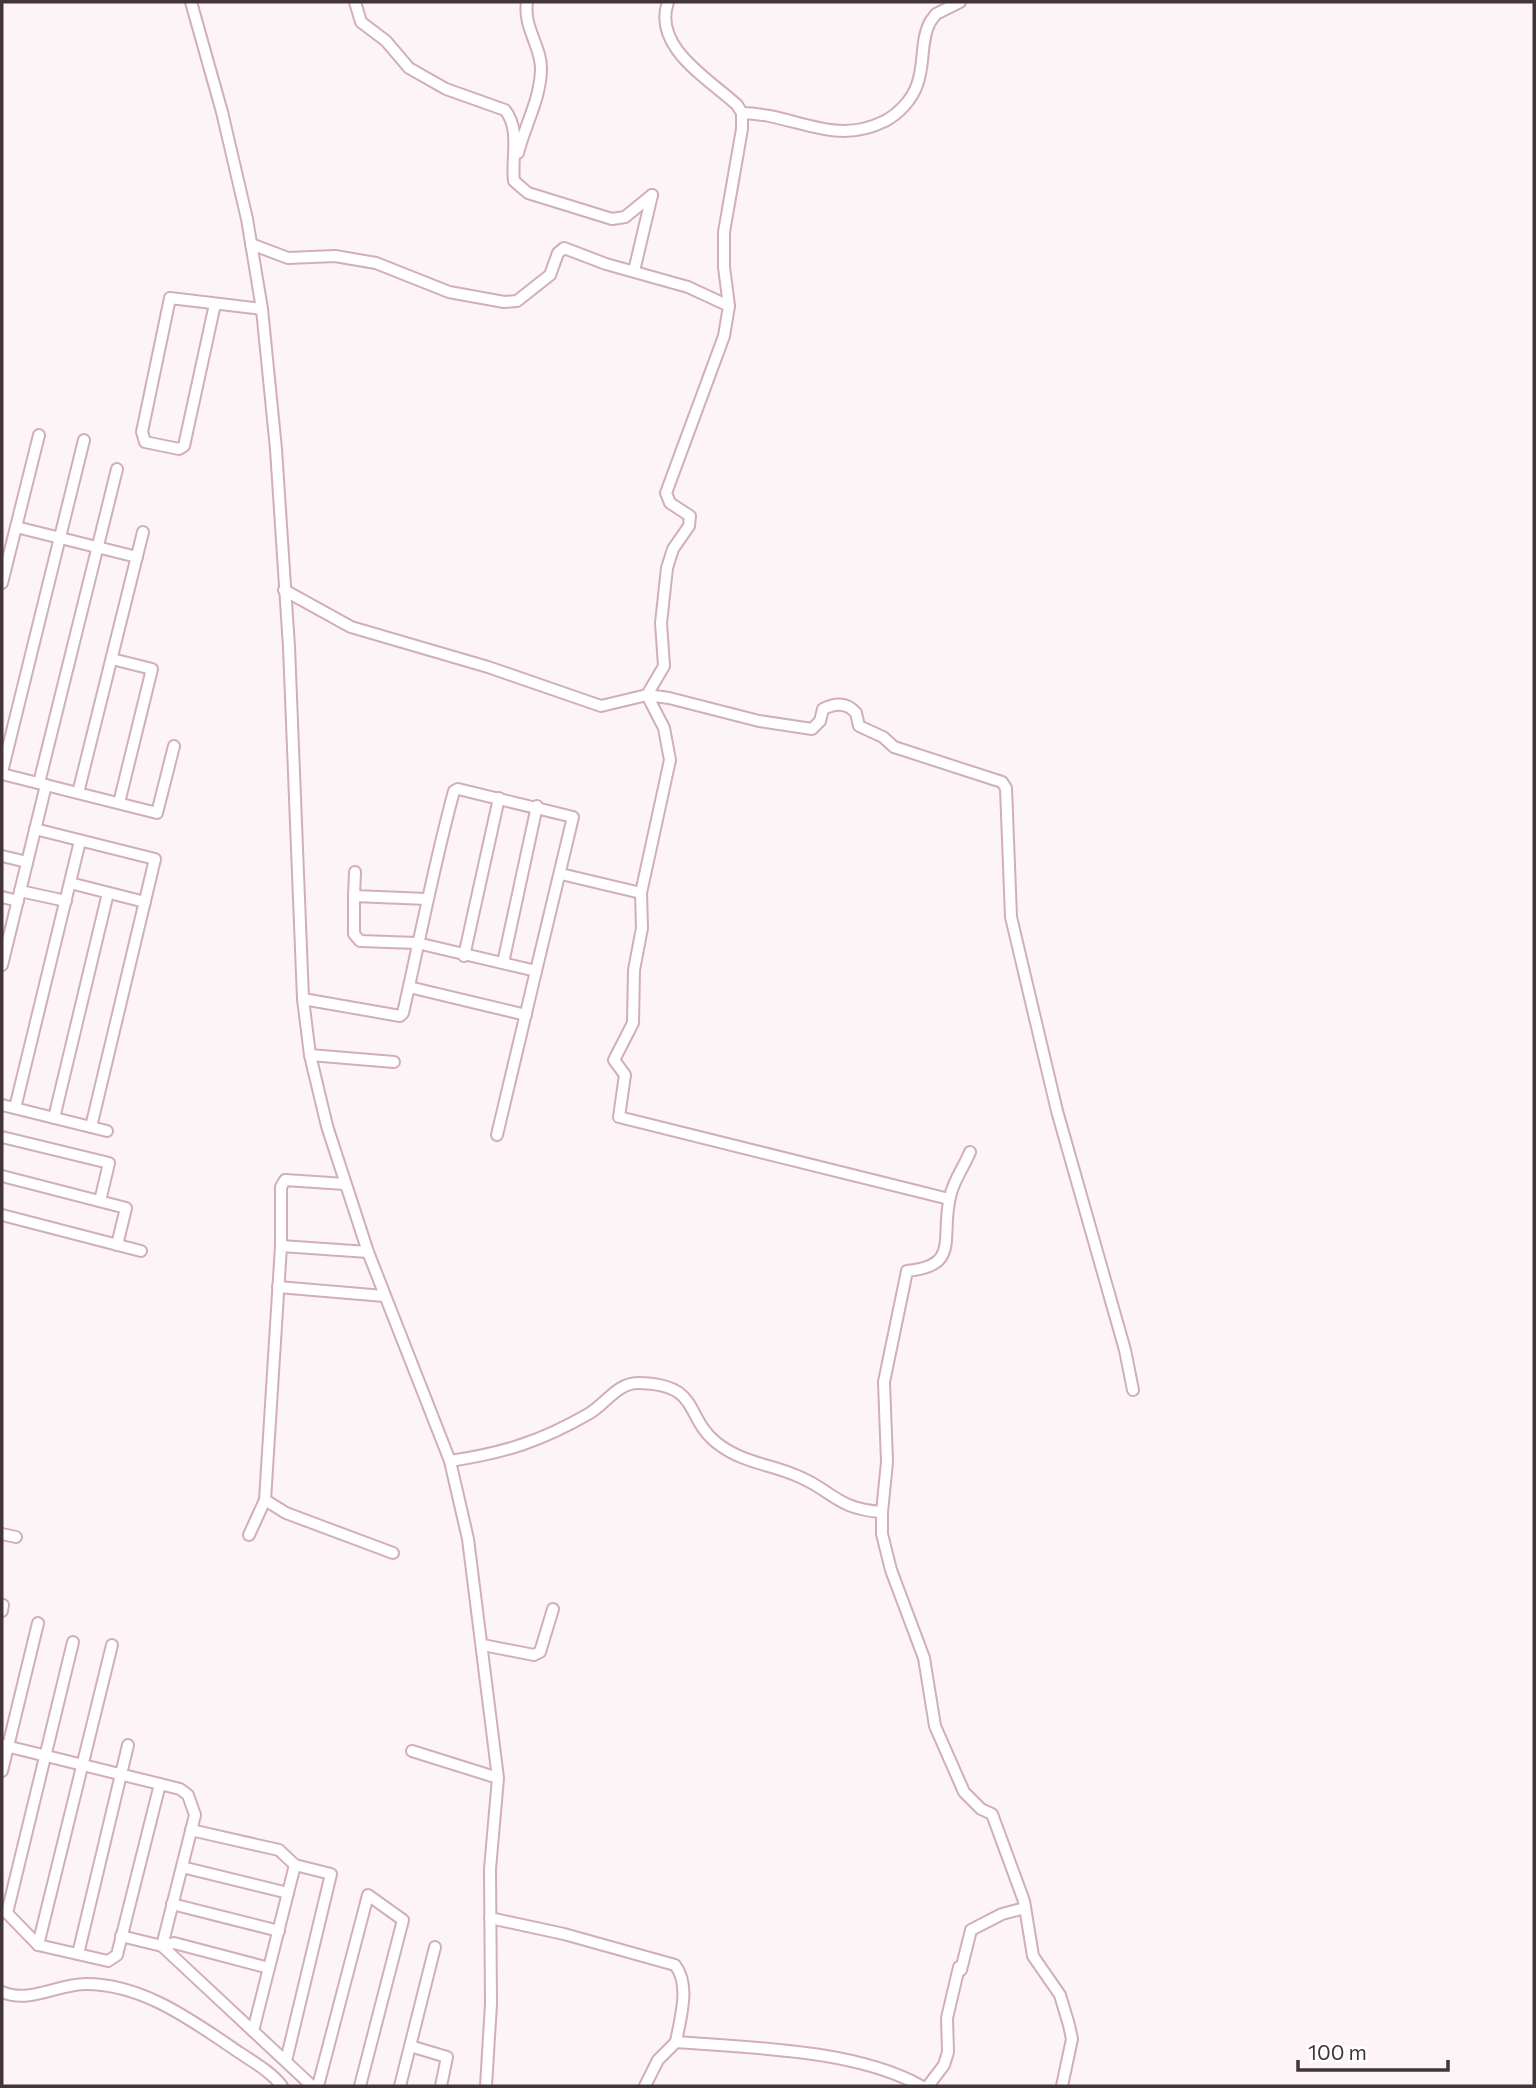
<svg xmlns="http://www.w3.org/2000/svg" width="1536" height="2088" viewBox="0 0 1536 2088" font-family="Commissioner,sans-serif">
  <rect width="100%" height="100%" fill="#fcf4f7"/>
  <g fill="none" stroke-linecap="round" stroke-linejoin="round">
    <defs>
      <g id="street">
        <path d="M191 2 222 112 247 219 262 309 276 449 289 647 303 999 310 1055 327 1126 368 1252 450 1461 468 1539 498 1778 490 1869 491 2004 486 2086"/>
        <path d="M355 2 361 22 386 41 409 68 446 89 505 110C521 130 511 158 514 181L528 193 612 219 625 217 652 195"/>
        <path d="M742 113C796 114 833 147 885 121 898 114 912 100 917 85 925 65 920 41 930 22L936 14 960 2"/>
        <path d="M518 153C525 125 540 100 541 70 542 47 523 28 527 2"/>
        <path d="M251 244 288 258 335 256 376 263 449 292 504 302 517 301 550 275 558 253 564 248 606 264 688 287 729 306"/>
        <path d="M634 271 652 195"/>
        <path d="M215 304 184 446 179 449 145 442 142 432 170 298 262 309"/>
        <path d="M16 527 137 557"/>
        <path d="M2 583 39 435"/>
        <path d="M284 590 351 627 488 667 601 706 647 695 669 698 759 721 812 729 820 721 823 709C835 703 847 702 856 713L859 726 883 737 894 747 1002 782 1006 788 1011 917 1057 1111 1125 1350 1133 1390"/>
        <path d="M112 659 152 669 119 803"/>
        <path d="M647 695 664 728 670 760 641 893 642 928 634 970 633 1023 614 1060 625 1075 619 1117 949 1199"/>
        <path d="M647 695 664 666 661 623 667 568 673 549 689 526 690 516 670 503 666 493 724 336 729 306 724 267V232L742 129V113L737 105C709 79 652 47 668 2"/>
        <path d="M2 772 84 440"/>
        <path d="M2 774 157 813 174 746"/>
        <path d="M39 783 117 469"/>
        <path d="M78 793 143 532"/>
        <path d="M35 829 155 859 91 1127"/>
        <path d="M2 856 27 862"/>
        <path d="M355 872 354 896 427 899"/>
        <path d="M561 874 641 893"/>
        <path d="M70 883 145 902"/>
        <path d="M20 891 66 901"/>
        <path d="M2 897 18 901"/>
        <path d="M464 956 499 798"/>
        <path d="M503 963 537 806"/>
        <path d="M2 965 46 785"/>
        <path d="M409 987 526 1015"/>
        <path d="M303 999 400 1016 403 1013C420 939 434 864 454 791L458 789 573 817 536 971 417 943 360 941 354 934V896"/>
        <path d="M310 1055 394 1062"/>
        <path d="M2 1105 107 1131"/>
        <path d="M15 1108 80 841"/>
        <path d="M54 1118 108 893"/>
        <path d="M497 1135 536 971"/>
        <path d="M2 1137 109 1163 100 1201"/>
        <path d="M2 1176 126 1208 117 1245"/>
        <path d="M345 1184 285 1180 281 1187V1246L265 1500 286 1513 393 1553"/>
        <path d="M2 1215 141 1251"/>
        <path d="M281 1246 368 1252"/>
        <path d="M278 1287 384 1296"/>
        <path d="M450 1461C504 1453 542 1441 590 1413 606 1403 618 1383 638 1383 704 1384 682 1419 721 1446 743 1462 771 1465 795 1475 832 1489 835 1509 882 1512V1534L891 1570 924 1658 935 1726 964 1792 981 1809 992 1814 1024 1901 1033 1956 1060 1995 1069 2025 1072 2039 1062 2086"/>
        <path d="M882 1512 887 1462 884 1382 907 1271C961 1266 940 1238 950 1197 953 1181 964 1167 970 1152"/>
        <path d="M2 1534 16 1537"/>
        <path d="M249 1535 265 1500"/>
        <path d="M2 1611 3 1605"/>
        <path d="M73 1642 7 1913 38 1945 108 1961 117 1955 160 1784"/>
        <path d="M483 1645 534 1655 540 1652 553 1609"/>
        <path d="M2 1745 180 1789 188 1795 195 1815 162 1946"/>
        <path d="M412 1751 498 1778"/>
        <path d="M2 1771 38 1623"/>
        <path d="M191 1830 279 1850 295 1865 331 1874 286 2061"/>
        <path d="M182 1867 288 1893"/>
        <path d="M172 1904 279 1931"/>
        <path d="M490 1918 564 1934 675 1965C691 1985 680 2019 676 2042"/>
        <path d="M121 1936 162 1946 174 1943 269 1968"/>
        <path d="M38 1945 112 1645"/>
        <path d="M162 1946 312 2086"/>
        <path d="M78 1954 128 1745"/>
        <path d="M961 1970 971 1930 1002 1914 1025 1908"/>
        <path d="M2 1992C30 2004 57 1984 86 1984 144 1984 194 2022 240 2053 255 2063 271 2072 282 2086"/>
        <path d="M253 2031 295 1865"/>
        <path d="M410 2046 447 2057 441 2086"/>
        <path d="M318 2086 368 1895 403 1920 360 2086"/>
        <path d="M400 2086 435 1947"/>
        <path d="M645 2086 658 2060 676 2042C750 2048 855 2049 921 2086"/>
        <path d="M928 2086 944 2065 948 2052 947 2018 959 1967"/>
      </g>
    </defs>
    <use href="#street" stroke="#d2aeba" stroke-width="14"/>
    <use href="#street" stroke="#fff" stroke-width="10"/>
  </g>
  <rect width="1536" height="2088" fill="none" stroke="#423439" stroke-width="7"/>
  <path d="M1298 2060v10h150v-10" fill="none" stroke="#423439" stroke-width="3.5"/>
  <text x="1308" y="2060" font-size="21" fill="#423439" stroke="#ffffff" stroke-width="5" paint-order="stroke">100 m</text>
</svg>
